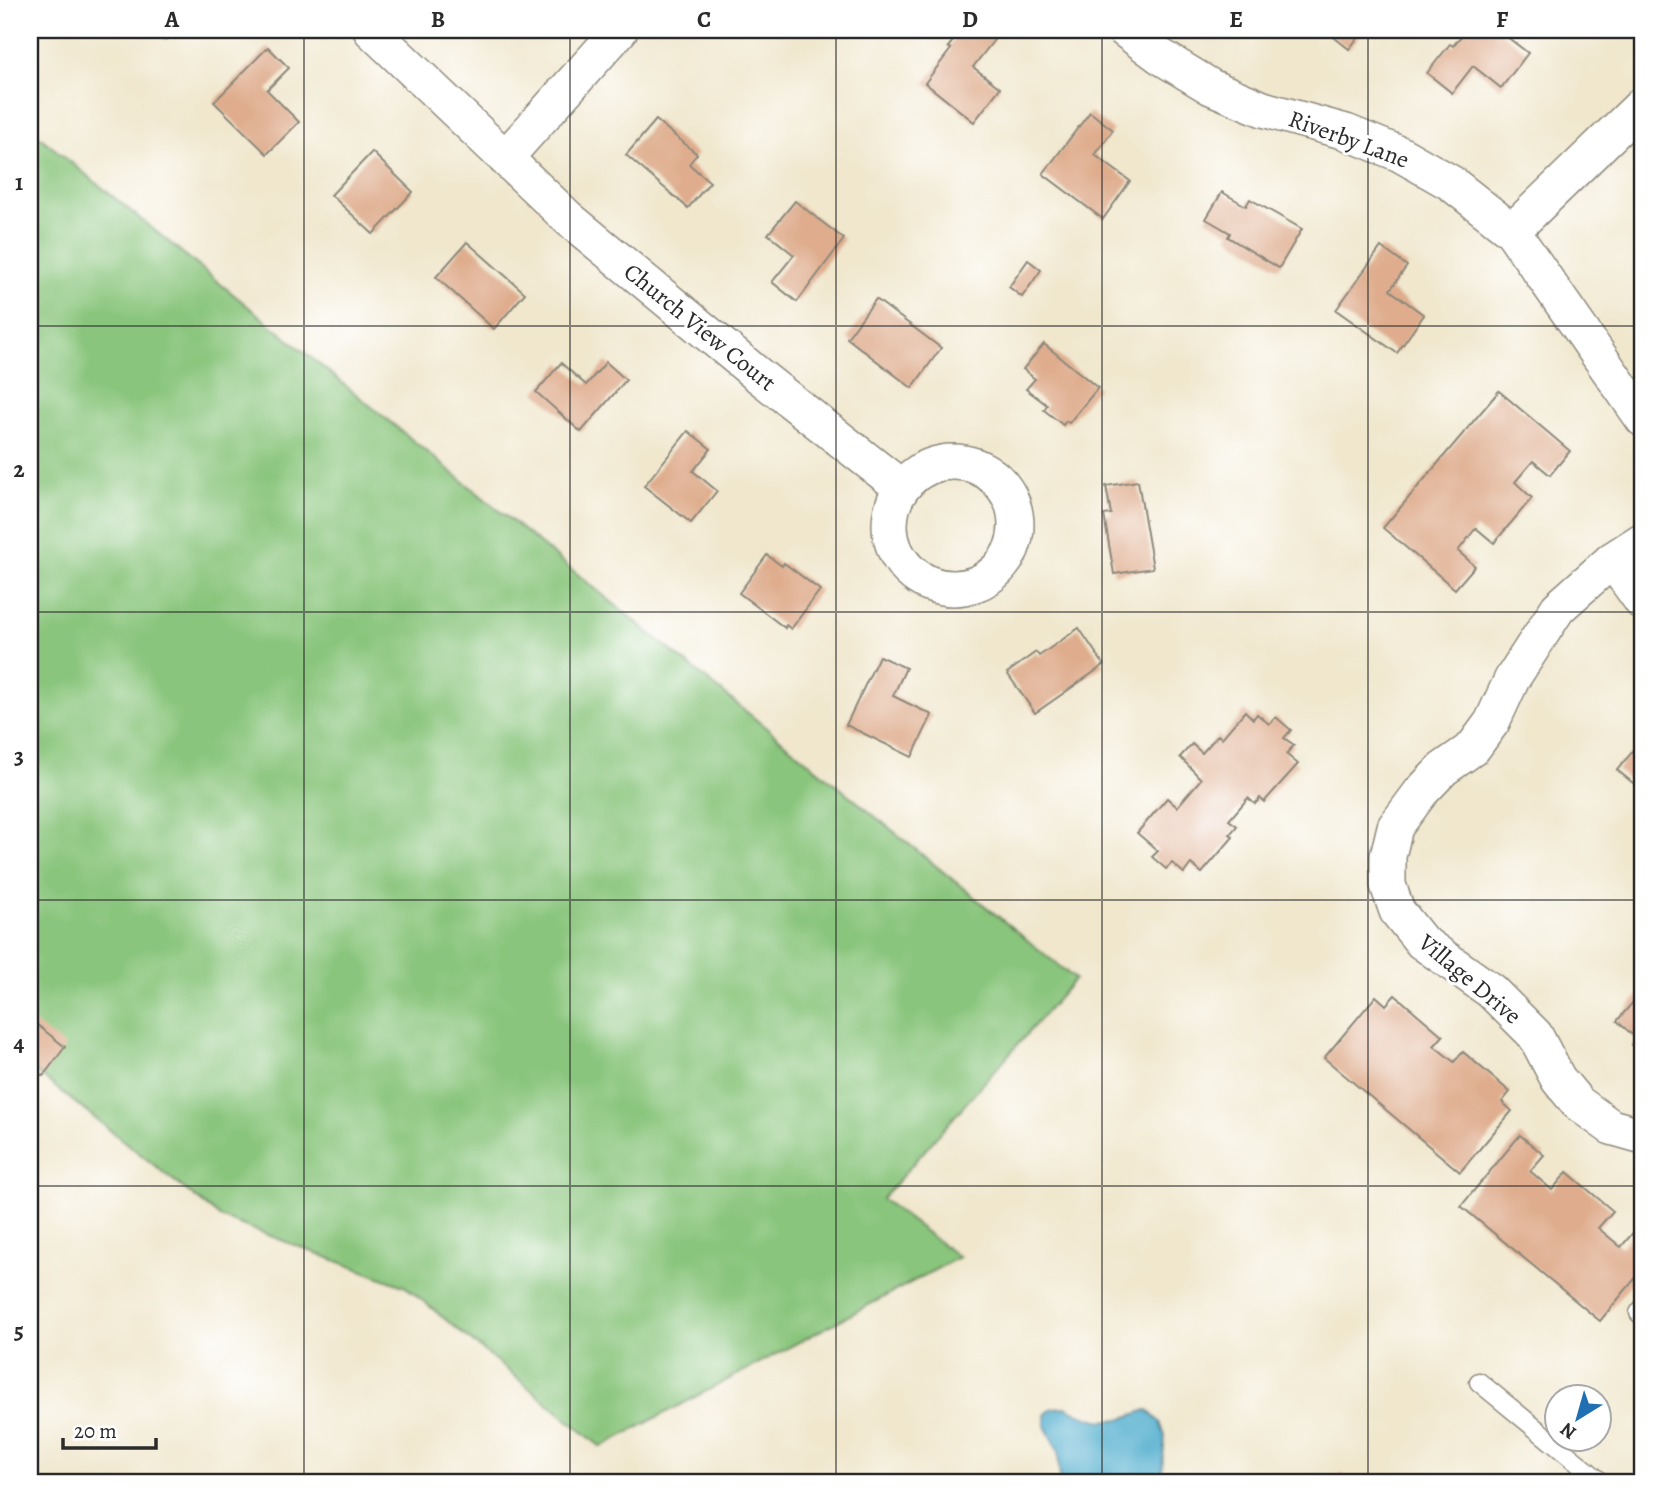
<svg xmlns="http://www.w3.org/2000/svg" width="1673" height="1512" viewBox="0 0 1673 1512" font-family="Alegreya,serif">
  <rect width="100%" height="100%" fill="#fff"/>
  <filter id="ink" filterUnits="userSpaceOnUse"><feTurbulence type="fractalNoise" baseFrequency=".0143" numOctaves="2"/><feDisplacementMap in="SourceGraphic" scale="14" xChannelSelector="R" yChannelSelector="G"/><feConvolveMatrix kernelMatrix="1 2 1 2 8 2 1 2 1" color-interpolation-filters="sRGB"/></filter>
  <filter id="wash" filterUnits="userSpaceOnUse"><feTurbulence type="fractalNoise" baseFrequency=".00686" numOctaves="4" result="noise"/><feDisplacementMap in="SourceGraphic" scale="28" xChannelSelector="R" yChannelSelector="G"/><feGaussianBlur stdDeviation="1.57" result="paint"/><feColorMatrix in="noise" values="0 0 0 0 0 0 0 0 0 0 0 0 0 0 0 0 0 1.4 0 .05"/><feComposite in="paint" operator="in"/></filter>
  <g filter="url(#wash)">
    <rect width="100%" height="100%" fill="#f0e7cd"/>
    <path fill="#89c57b" stroke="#5a7853" stroke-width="2" d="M30 129 1075 979 882 1199 959 1257 601 1447 406 1287 220 1217 30 1067Z"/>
    <path fill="#4daccc" stroke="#3c6c7c" stroke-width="2" d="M1066 1407C1100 1426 1111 1423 1147 1410L1160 1422 1165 1436 1161 1482H1060L1058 1451 1045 1426V1415L1052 1408Z"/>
    <g id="blocks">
      <g fill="#dfad8e">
        <path d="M155 30H176L165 40Z"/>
        <path d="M962 30H981L994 40 973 67 1000 88 974 122 925 83 951 49 948 47Z"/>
        <path d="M1328 30H1364L1349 49 1326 31Z"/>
        <path d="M1466 30H1498L1528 53 1501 88 1473 66 1452 93 1427 73 1450 44 1453 46Z"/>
        <path d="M268 47 289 68 267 90 299 122 267 154 214 102Z"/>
        <path d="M1090 112 1113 130 1095 155 1130 181 1103 219 1043 174Z"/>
        <path d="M656 120 697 154 689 164 710 182 688 208 626 155Z"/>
        <path d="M372 152 413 192 373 234 331 195Z"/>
        <path d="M1222 192 1246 206 1250 199 1302 229 1279 268 1228 237 1230 233 1206 219Z"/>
        <path d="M795 201 844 239 797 302 772 282 794 255 768 234Z"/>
        <path d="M467 242 525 293 494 329 436 277Z"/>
        <path d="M1381 247 1407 266 1390 290 1424 315 1397 353 1336 310Z"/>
        <path d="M1028 260 1041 270 1022 297 1009 287Z"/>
        <path d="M876 299 941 348 912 388 847 338Z"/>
        <path d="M1044 344 1098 388 1069 423 1066 421 1063 425 1044 410 1047 405 1026 389 1035 379 1023 369Z"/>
        <path d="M606 362 626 380 581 432 536 392 561 363 586 385Z"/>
        <path d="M1499 391 1570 451 1550 475 1533 461 1515 482 1532 498 1494 543 1476 528 1458 551 1475 566 1455 589 1383 528Z"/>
        <path d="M688 431 711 449 693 471 717 491 691 523 644 486Z"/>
        <path d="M1138 481 1153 568 1114 574 1104 515 1111 514 1106 486Z"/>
        <path d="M767 555 782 566 784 563 820 590 791 629 786 625 785 628 739 593Z"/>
        <path d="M1079 628 1104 665 1035 713 1007 673 1036 652 1039 656Z"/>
        <path d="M879 656 906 668 893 696 932 715 912 757 846 725Z"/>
        <path d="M1245 711 1253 719 1257 714 1269 724 1276 717 1291 730 1284 738 1294 745 1286 754 1298 764 1264 802 1260 798 1255 804 1248 798 1229 820 1237 826 1230 834 1233 837 1202 873 1191 864 1184 873 1172 863 1166 869 1152 857 1158 851 1137 833 1167 798 1177 807 1201 779 1180 757 1192 744 1202 753 1218 735 1222 738Z"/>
        <path d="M1643 739V780L1638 787 1617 770Z"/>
        <path d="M1643 990V1055L1632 1045 1637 1039 1617 1021Z"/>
        <path d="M1395 995 1443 1036 1434 1046 1454 1062 1463 1052 1510 1092 1502 1102 1512 1111 1460 1172 1324 1058 1376 996 1386 1005Z"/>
        <path d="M30 1019 65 1047 43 1076 30 1066Z"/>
        <path d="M1520 1135 1544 1155 1530 1171 1552 1190 1567 1172 1613 1211 1598 1228 1621 1247 1636 1229 1643 1235V1269L1600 1321 1461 1206Z"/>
        <path d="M1341 1474 1352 1482H1334Z"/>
      </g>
    </g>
  </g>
  <g filter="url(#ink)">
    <use href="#blocks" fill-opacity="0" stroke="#8e897c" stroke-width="2"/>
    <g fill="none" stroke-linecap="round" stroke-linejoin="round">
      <defs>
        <g id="lane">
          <path d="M1639 1313 1643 1308"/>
          <path d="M1479 1382 1601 1482"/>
        </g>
        <g id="street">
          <path d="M371 30 568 218 758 375 901 487"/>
          <path d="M1125 30 1160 56 1211 87 1263 109 1346 132 1400 154 1451 183 1512 231 1643 419"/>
          <path d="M506 157 620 30"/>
          <path d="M1512 231 1643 104"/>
          <circle cx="953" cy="525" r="63"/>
          <path d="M1643 540 1612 560 1558 608 1512 679 1492 722 1473 748 1443 769 1421 792 1395 827 1388 856V885L1397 911 1422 942 1491 991 1535 1035 1558 1079 1578 1103 1611 1127 1643 1136"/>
          <path d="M1612 560 1643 603"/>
        </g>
      </defs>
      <use href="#lane" stroke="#8e897c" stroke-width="21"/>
      <use href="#street" stroke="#8e897c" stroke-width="38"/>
      <use href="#lane" stroke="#fff" stroke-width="18"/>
      <use href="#street" stroke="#fff" stroke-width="35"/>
    </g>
  </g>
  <path fill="none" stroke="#2b2b2b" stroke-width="2" stroke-opacity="0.55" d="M304 30V1482M570 30V1482M836 30V1482M1102 30V1482M1368 30V1482M30 326H1643M30 612H1643M30 900H1643M30 1186H1643"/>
  <g text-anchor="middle" stroke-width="6" stroke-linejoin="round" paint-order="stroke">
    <g font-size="24" fill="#2b2b2b" stroke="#fff">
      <text transform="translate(1349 139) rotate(20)" y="8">Riverby Lane</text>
      <text transform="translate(700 327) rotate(39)" y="8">Church View Court</text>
      <text transform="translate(1470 979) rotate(40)" y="8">Village Drive</text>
    </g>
  </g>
  <rect width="1673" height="1512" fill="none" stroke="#fff" stroke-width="77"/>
  <g transform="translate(1578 1418) rotate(217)"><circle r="33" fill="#ffffff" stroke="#aaaaaa" stroke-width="2"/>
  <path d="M0-5L12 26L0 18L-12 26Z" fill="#1f6fb2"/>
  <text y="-10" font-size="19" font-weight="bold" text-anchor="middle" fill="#2b2b2b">N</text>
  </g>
  <path d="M63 1438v10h93v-10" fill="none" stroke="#2b2b2b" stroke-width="3.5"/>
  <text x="74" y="1438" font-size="21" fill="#2b2b2b" stroke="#ffffff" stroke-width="5" paint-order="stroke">20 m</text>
  <rect x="38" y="38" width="1596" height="1436" fill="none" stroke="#2b2b2b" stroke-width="2.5"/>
  <g font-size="23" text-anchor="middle" font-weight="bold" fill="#2b2b2b">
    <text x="172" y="27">A</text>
    <text x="438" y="27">B</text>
    <text x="704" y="27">C</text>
    <text x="970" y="27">D</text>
    <text x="1236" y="27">E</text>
    <text x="1502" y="27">F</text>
    <text x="19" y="190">1</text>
    <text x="19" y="477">2</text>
    <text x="19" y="764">3</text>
    <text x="19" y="1051">4</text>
    <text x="19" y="1338">5</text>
  </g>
</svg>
